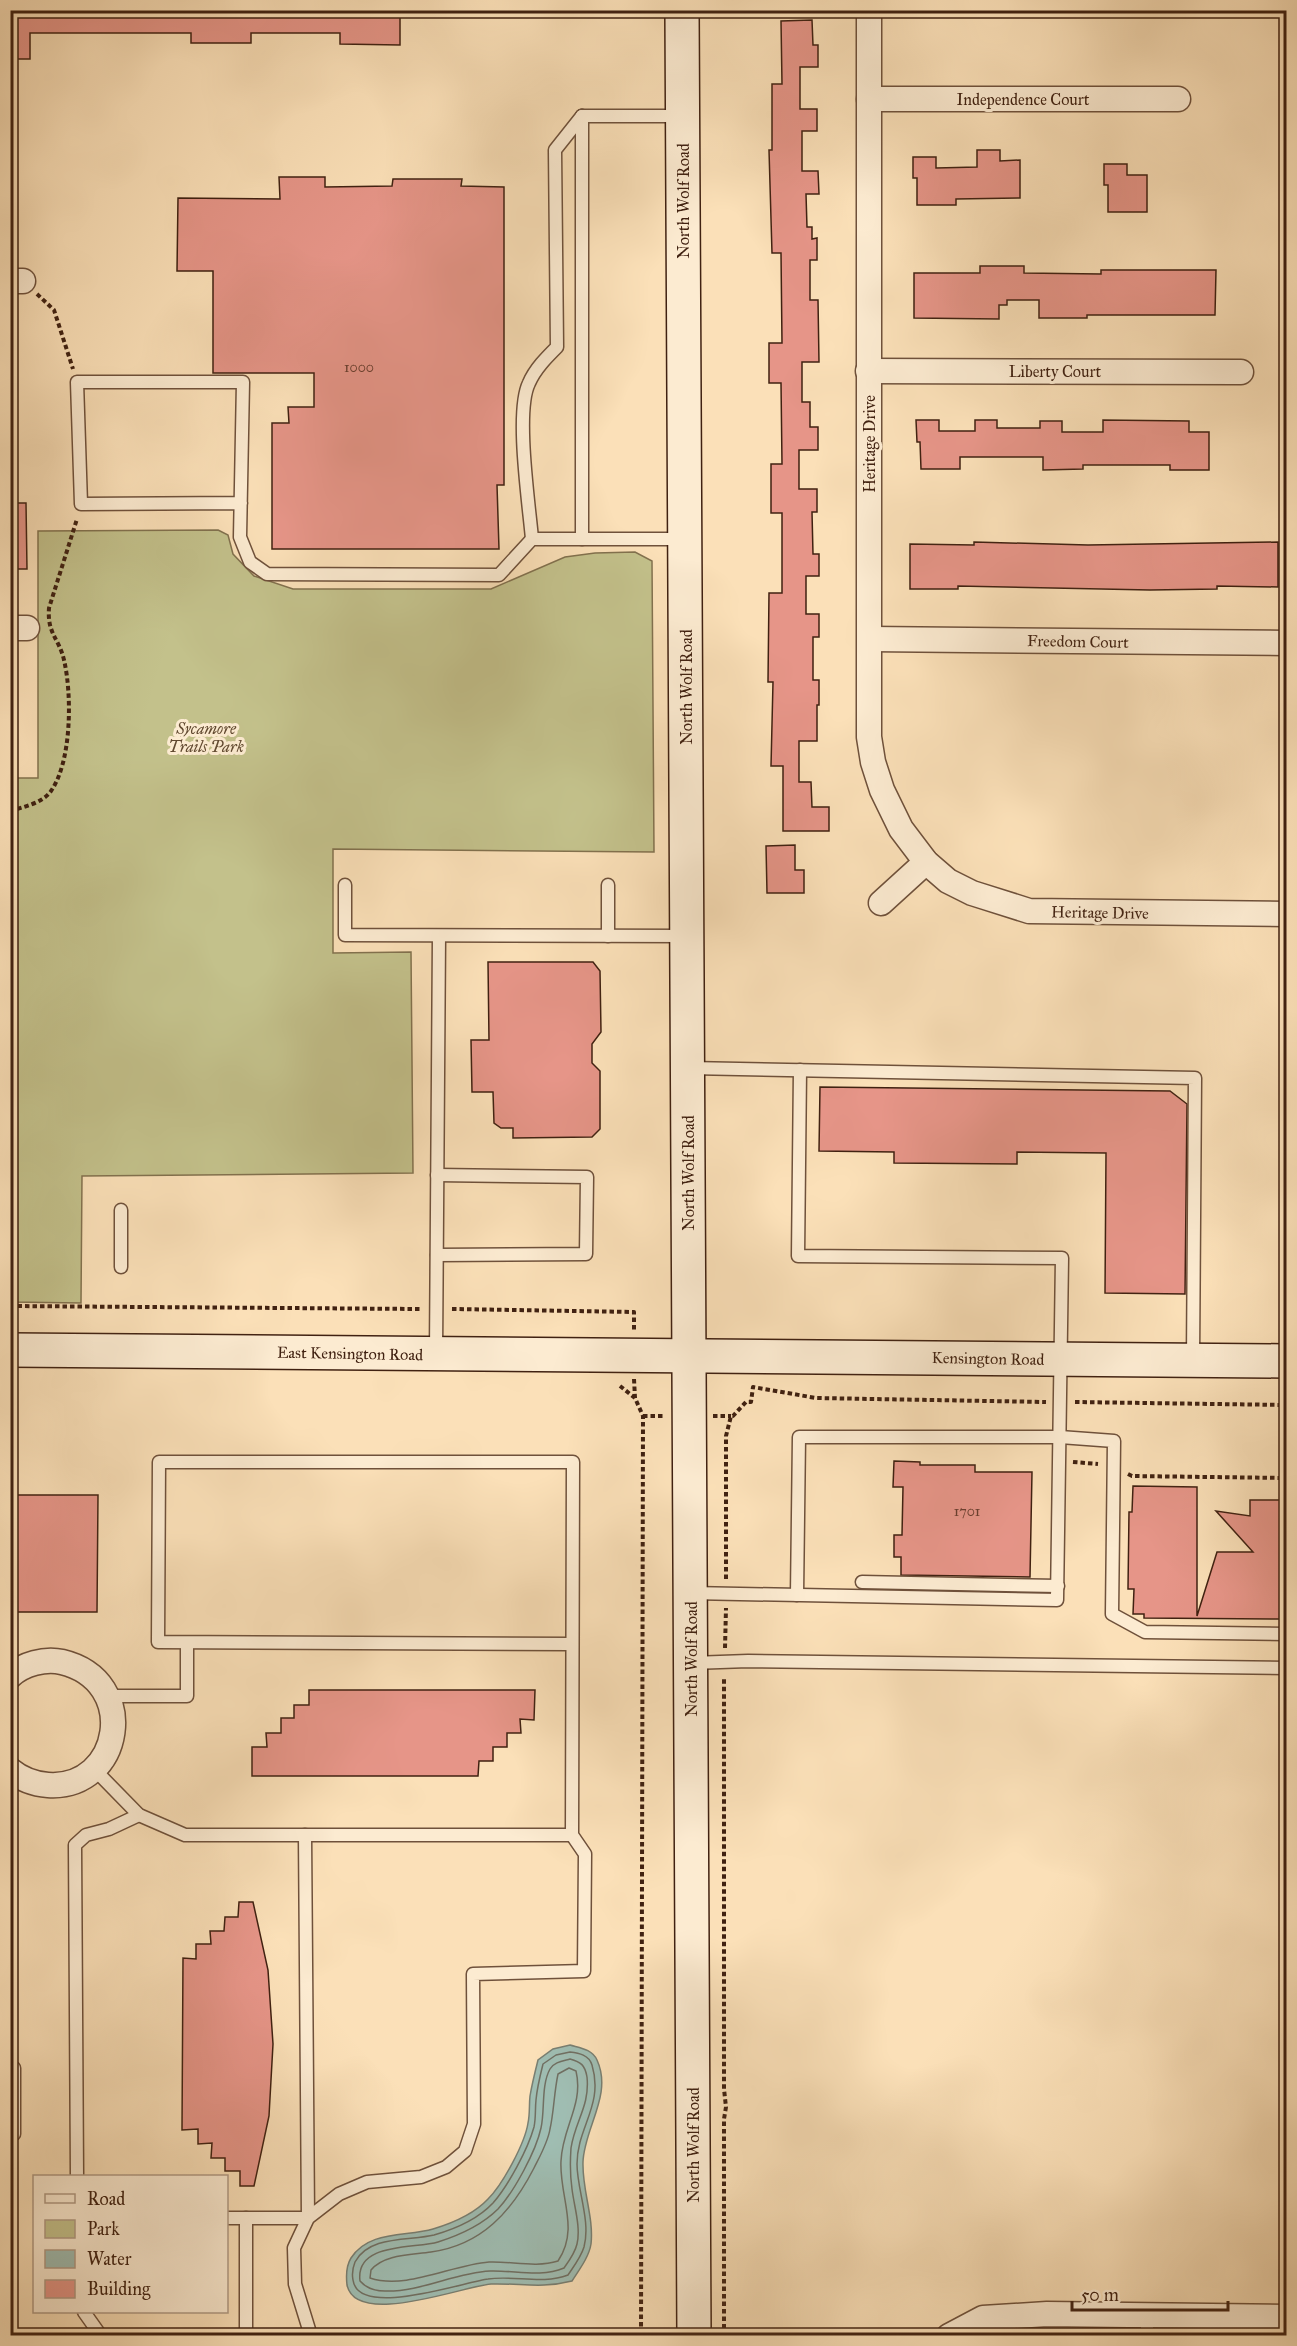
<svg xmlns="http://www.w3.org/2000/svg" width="1297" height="2346" viewBox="0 0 1297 2346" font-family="'IM FELL Great Primer',serif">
  <rect width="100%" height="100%" fill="#fbe0b8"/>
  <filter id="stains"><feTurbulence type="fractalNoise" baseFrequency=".00333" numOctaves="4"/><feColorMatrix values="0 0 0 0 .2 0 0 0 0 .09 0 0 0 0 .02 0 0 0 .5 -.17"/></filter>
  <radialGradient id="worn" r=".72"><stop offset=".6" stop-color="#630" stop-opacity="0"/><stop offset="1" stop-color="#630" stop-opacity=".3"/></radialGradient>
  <path fill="#c3c18b" stroke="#82714e" stroke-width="1.5" d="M218 530 228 535 233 554 254 576 293 589H491L565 557 595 553 635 552 652 561 654 852 333 849V953L411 952 413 1173 82 1176 81 1303 11 1302 10 778H38V531Z"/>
  <path fill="#9fbdb2" stroke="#797f72" stroke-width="1.5" d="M570 2045C580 2048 592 2049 597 2060 613 2095 584 2128 583 2162 582 2190 594 2217 591 2244 589 2257 579 2270 572 2281 540 2289 522 2283 491 2284 464 2286 356 2328 347 2285 346 2276 346 2266 351 2258 369 2230 406 2237 433 2229 453 2223 474 2214 488 2199 503 2184 525 2143 528 2123 530 2114 529 2105 530 2096 532 2084 535 2072 538 2060L553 2049Z"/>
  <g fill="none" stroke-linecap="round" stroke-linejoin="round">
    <g stroke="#706f62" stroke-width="1.5">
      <path d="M570 2052C579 2053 589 2055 592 2065 604 2105 577 2127 577 2164 577 2190 591 2221 584 2247 581 2257 574 2266 568 2275 542 2285 515 2275 488 2279 464 2282 358 2319 353 2280 352 2275 353 2267 355 2262 369 2235 410 2241 434 2235 455 2229 478 2219 493 2203 508 2186 528 2149 534 2127 536 2118 535 2109 536 2100 537 2088 540 2076 543 2064L556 2055Z"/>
      <path d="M570 2059C581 2062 585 2065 587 2077 590 2106 575 2121 571 2148 570 2162 570 2175 572 2189 574 2206 581 2227 577 2244 575 2253 569 2261 564 2268 540 2278 515 2270 490 2271 454 2273 421 2292 385 2291 376 2291 366 2288 360 2281 355 2242 415 2249 438 2242 460 2235 481 2226 498 2209 514 2192 536 2151 541 2128 545 2111 541 2085 550 2069 554 2062 563 2061 570 2059Z"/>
      <path d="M569 2068 576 2071C584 2104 562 2128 561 2161 559 2196 580 2229 558 2261 536 2268 511 2261 489 2262 451 2265 406 2290 370 2278L371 2270C384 2254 412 2255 431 2252 482 2245 512 2211 534 2168 540 2156 548 2142 550 2129 554 2111 554 2093 558 2074Z"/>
    </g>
  </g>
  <g fill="#e69588" stroke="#402111" stroke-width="1.5">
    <path d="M10 10H400V45L340 44V33H251V43H191V33H30V59H10Z"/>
    <path d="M812 20 813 45H818V67H800V109H817V131H802V171H818L819 194H806L807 227H812V239L817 238V260H810V300H818L819 362H802V402H810V427H818V450H799V489H817V512H812L813 554H819V576H806V614H819V637H813V680H819V705H817V741H799V782H811L812 807H829V831H783V766H771L773 682H768L769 593H782V513H771V464H782L781 383H769V343H782L781 253H772L769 150H772V84H782L781 21Z"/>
    <path d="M977 150H1000V161L1020 160V198L956 199V205H917V178H913V157H936V168L977 167Z"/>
    <path d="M1104 164H1127V175H1147V212H1108V185H1104Z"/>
    <path d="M279 177H325V187L392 186 393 179H462L461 186 504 187V485H497L499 549H272V423H289L288 407H314V373H213V271H177L178 198 280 199Z"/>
    <path d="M980 266H1024V273L1101 274V270H1216L1215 315H1087V318H1039V300H1007V305H999V319L914 318V273H980Z"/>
    <path d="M916 420H939V431H975V420H997V428H1040V421H1062V432H1103V420L1189 421V432H1209V470H1170V465H1083V469L1043 470V457H960V469H921L920 442H917Z"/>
    <path d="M10 503H26L27 569H10Z"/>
    <path d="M974 542 1088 545 1278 542V587L1217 586V589L1150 590 958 586V589H910V544L974 545Z"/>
    <path d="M795 845V870H804V893H767L766 846Z"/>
    <path d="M488 962H593L600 971 601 1032 592 1044V1063L600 1071V1129L592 1137 513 1138V1128H501L494 1123 493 1092H472L471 1040H489Z"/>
    <path d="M820 1087 1170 1091 1187 1104 1185 1294 1105 1293 1106 1153 1017 1152V1164L894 1163V1152L819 1151Z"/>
    <path d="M894 1461 920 1462V1465H975V1472H1032L1030 1577 901 1575V1557H894V1535H902L903 1487H893Z"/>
    <path d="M1133 1486 1197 1487V1616L1217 1552H1253L1216 1511 1250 1516V1500H1281V1507H1287V1619L1144 1618V1614H1133L1134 1589H1128L1129 1512H1132Z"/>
    <path d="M10 1495H98L97 1612H10Z"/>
    <path d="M309 1690H535L534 1720 520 1719 521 1733H507V1747H493V1761H479L478 1776H252V1747H267L266 1733H281V1718H294V1705H309Z"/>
    <path d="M239 1902H253L268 1970 273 2044 269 2116 254 2186H240V2171H225V2158H211L212 2143 198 2144V2129L182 2130 183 1958 196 1959V1944H211L210 1931H224L225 1917H238Z"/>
  </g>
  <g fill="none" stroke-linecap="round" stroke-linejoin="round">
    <defs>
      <g id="service">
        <path d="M582 116V539"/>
        <path d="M582 116H680"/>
        <path d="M241 503 81 504 77 382H243L240 537 250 562 267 574 499 575 532 539H684"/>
        <path d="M532 539C529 504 515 411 529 383 535 369 546 358 557 347L555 150 582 116"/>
        <path d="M345 885V935L687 936"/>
        <path d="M608 885V936"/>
        <path d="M689 1068 1195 1078 1193 1359"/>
        <path d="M437 1255 586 1254 587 1177 437 1175"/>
        <path d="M121 1267V1210"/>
        <path d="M436 1352 439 936"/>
        <path d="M862 1582 1058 1586"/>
        <path d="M691 1593 1057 1600 1062 1258 798 1256 800 1070"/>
        <path d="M797 1595 799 1437H1060L1114 1441 1112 1614 1145 1632 1286 1634"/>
        <path d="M692 1663 748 1661 1286 1668"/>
        <path d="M108 1696H187V1643"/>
        <path d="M94 1769 139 1815 185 1835H572"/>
        <path d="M14 2068V2134"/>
        <path d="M77 2176 75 1845 86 1835 109 1829 139 1815"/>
        <path d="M226 2218H308L305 1835"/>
        <path d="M84 2312 101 2336"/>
        <path d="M246 2336V2218"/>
        <path d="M311 2336 295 2284 294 2248 308 2218 339 2194 367 2182 421 2177 446 2167 465 2151 474 2124 473 1974 584 1971 585 1854 572 1835 573 1462H159L158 1642 571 1644"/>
        <path d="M1147 2336V2315"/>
      </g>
      <g id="minor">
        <path d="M869 10V737L873 762 882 790 901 829 926 862 948 881 972 893 1029 911 1286 914"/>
        <path d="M869 99H1178"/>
        <path d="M10 281H23"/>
        <path d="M868 371 1241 372"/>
        <path d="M10 628H27"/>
        <path d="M870 639 1286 643"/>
        <path d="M881 903 926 862"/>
        <path d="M10 1676C23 1664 45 1658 62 1662 141 1681 122 1790 48 1785 34 1784 21 1779 10 1770"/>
        <path d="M949 2336 983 2318 1047 2314 1286 2317"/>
      </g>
      <g id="secondary">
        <path d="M682 10 694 2336"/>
        <path d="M10 1350 1286 1361"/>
      </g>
    </defs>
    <use href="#service" stroke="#6f513b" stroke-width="15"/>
    <use href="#minor" stroke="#6f513b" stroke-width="27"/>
    <use href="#secondary" stroke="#402111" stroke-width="36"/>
    <g stroke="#402111" stroke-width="4" stroke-dasharray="4.5 3" stroke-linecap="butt">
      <path d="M37 294 54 310 73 369"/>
      <path d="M10 811C23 807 43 803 51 791 72 761 72 694 64 660 59 638 47 634 49 608L77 519"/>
      <path d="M10 1306 421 1309"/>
      <path d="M452 1309 634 1312V1330"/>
      <path d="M634 1379 635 1398"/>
      <path d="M620 1386 635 1398 643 1416 641 2336"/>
      <path d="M1075 1402 1286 1405"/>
      <path d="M643 1416H664"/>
      <path d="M713 1416H731"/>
      <path d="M1073 1462 1098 1464"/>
      <path d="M1128 1474 1132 1476 1286 1478"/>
      <path d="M726 1579V1436L731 1416H733L746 1402H751L753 1387 816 1398 1046 1402"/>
      <path d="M725 1648 726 1608"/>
      <path d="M724 2336V2119L726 2107 724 2089V1677"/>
    </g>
    <use href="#service" stroke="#fcebd1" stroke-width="12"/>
    <use href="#minor" stroke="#fcebd1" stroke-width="24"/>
    <use href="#secondary" stroke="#fcebd1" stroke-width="33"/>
  </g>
  <g text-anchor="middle" stroke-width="6" stroke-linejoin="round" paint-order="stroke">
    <g font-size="14" fill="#6a3e2f">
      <text x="359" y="372">1000</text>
      <text x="967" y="1516">1701</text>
    </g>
    <g font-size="16" fill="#402111" stroke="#fcebd1">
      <text x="1023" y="105">Independence Court</text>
      <text transform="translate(683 201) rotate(-90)" y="6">North Wolf Road</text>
      <text x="1055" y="377">Liberty Court</text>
      <text transform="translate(869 444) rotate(-90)" y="6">Heritage Drive</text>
      <text transform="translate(1078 641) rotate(1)" y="6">Freedom Court</text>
      <text transform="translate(686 687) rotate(-90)" y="6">North Wolf Road</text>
      <text transform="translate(1100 912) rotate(1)" y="6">Heritage Drive</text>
      <text transform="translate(688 1173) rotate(-90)" y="6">North Wolf Road</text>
      <text transform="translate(350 1353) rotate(1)" y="6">East Kensington Road</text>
      <text transform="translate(988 1358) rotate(1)" y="6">Kensington Road</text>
      <text transform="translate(691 1659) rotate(-90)" y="6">North Wolf Road</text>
      <text transform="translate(693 2145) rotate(-90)" y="6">North Wolf Road</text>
    </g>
    <g font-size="16" font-style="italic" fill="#614930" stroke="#fcebd1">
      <text x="206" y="734">Sycamore<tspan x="206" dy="18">Trails Park</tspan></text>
    </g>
  </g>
  <rect width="1297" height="2346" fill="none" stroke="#fbe0b8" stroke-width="36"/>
  <rect x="12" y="12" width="1273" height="2322" fill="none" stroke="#402111" stroke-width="3"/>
  <rect x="18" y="18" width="1261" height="2310" fill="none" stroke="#402111" stroke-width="1.5"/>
  <rect x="33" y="2175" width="195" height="138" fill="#fcebd1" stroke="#b19a84" stroke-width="1.5"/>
  <rect x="45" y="2194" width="30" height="9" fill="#fcebd1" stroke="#b19a84" stroke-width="1.5"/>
  <text x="87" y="2205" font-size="18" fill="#402111">Road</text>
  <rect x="45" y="2220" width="30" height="18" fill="#c3c18b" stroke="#b19a84" stroke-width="1.5"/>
  <text x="87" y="2235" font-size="18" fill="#402111">Park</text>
  <rect x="45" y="2250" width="30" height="18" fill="#9fbdb2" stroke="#b19a84" stroke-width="1.5"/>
  <text x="87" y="2265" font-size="18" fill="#402111">Water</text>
  <rect x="45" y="2280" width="30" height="18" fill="#e69588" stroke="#b19a84" stroke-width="1.5"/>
  <text x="87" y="2295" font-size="18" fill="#402111">Building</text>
  <path d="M1072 2301v9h156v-9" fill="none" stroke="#402111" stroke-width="3"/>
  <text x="1081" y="2301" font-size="18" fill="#402111" stroke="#fcebd1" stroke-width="4.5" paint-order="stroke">50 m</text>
  <rect width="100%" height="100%" filter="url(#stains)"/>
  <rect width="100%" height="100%" fill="url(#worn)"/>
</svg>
